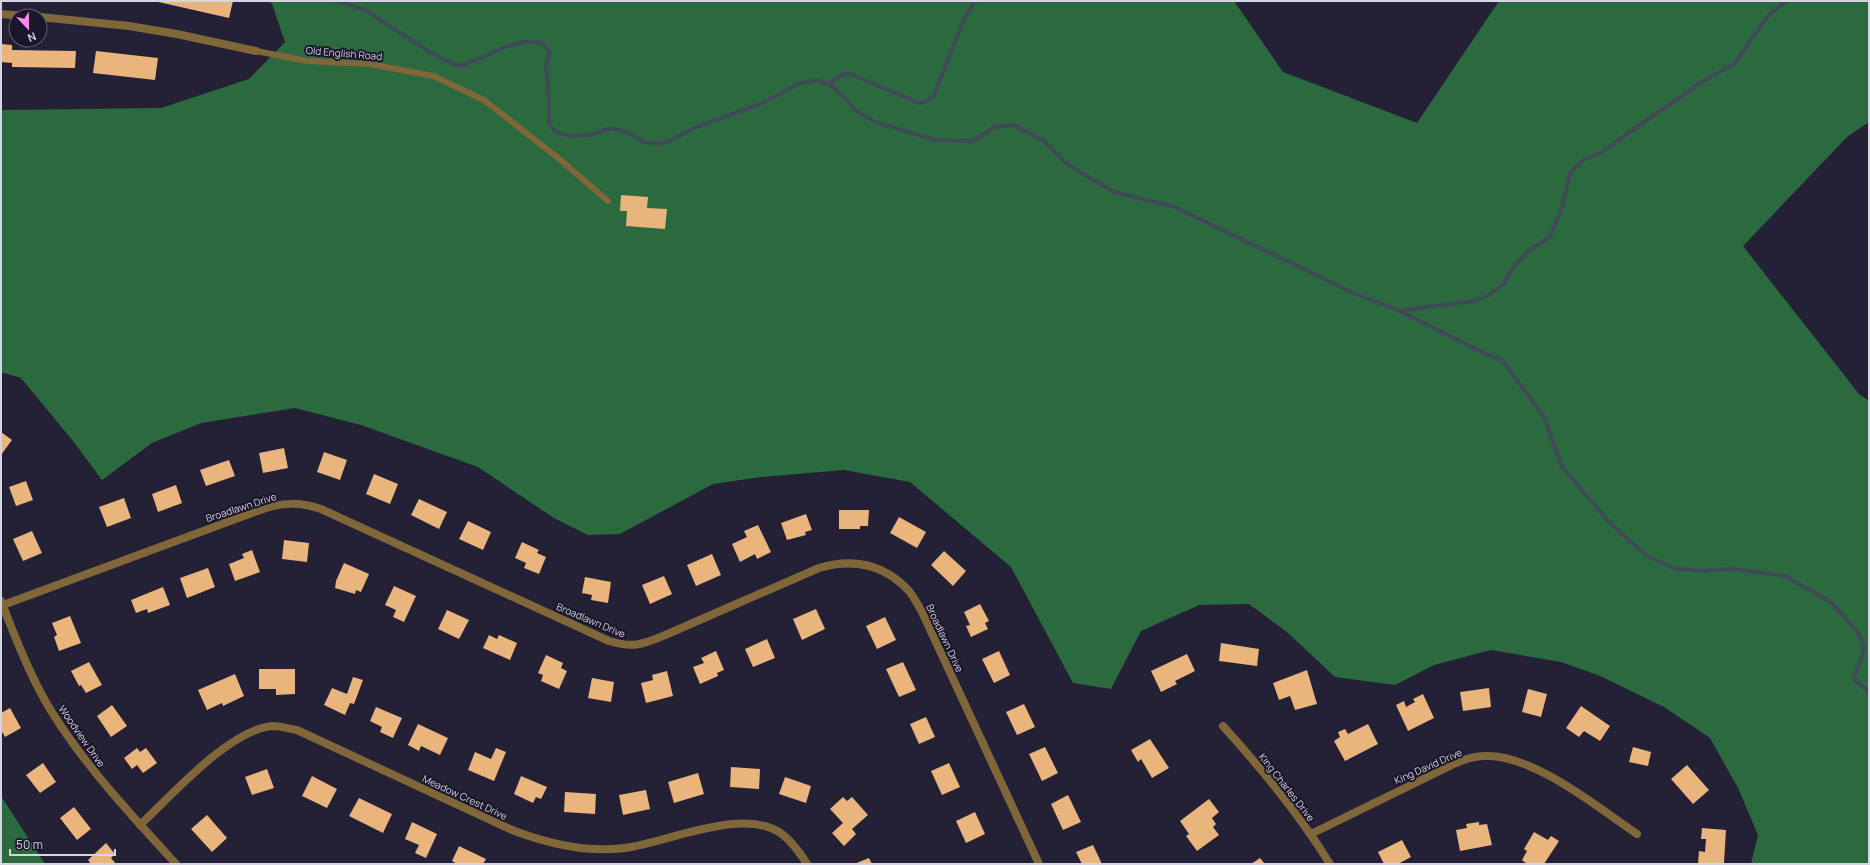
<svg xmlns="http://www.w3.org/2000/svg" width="1870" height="865" viewBox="0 0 1870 865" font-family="Manrope,sans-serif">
  <rect width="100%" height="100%" fill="#242035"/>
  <g fill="#2b6a3f">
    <path d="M269 1H1234L1283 72 1417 123 1499 1H1869V122L1847 137 1743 246 1859 394 1869 401V864H1751L1758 835 1738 788 1710 738 1664 707 1600 676 1561 662 1491 650 1434 665 1395 685 1335 677 1288 633 1249 604 1199 605 1141 631 1111 689 1073 683 1011 567 910 482 844 470 761 477 713 484 620 534 588 535 554 518 478 467 361 425 295 408 201 423 152 443 102 480 73 441 21 378 1 372V110L161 108 249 79 285 42 272 4Z"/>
    <path d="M1 796 45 864H1Z"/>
  </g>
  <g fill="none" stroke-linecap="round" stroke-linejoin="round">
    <g stroke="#404956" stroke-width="4">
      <path d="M337 1 365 10 433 54 455 65H464L505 47 524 42 542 43 550 52 546 65 549 99V123L554 131 570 136 590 135 611 128 630 133 644 142 658 144 670 141 694 128 760 104 801 83 817 80 829 84 844 97 855 110 875 122 936 140 974 141 994 127 1014 125 1044 141 1067 164 1114 192 1175 207 1353 293 1400 311 1480 351 1503 361 1544 417 1562 467 1610 523 1647 556 1676 569 1702 571 1732 569 1785 576 1831 602 1857 631 1864 646 1862 657 1853 679 1869 692"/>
      <path d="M829 84 843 74 853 75 919 103 926 102 934 95 964 19 975 1"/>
      <path d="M1400 311 1473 301 1489 295 1504 284 1512 269 1528 251 1550 237 1562 207 1570 173 1583 160 1600 153 1700 83 1734 64 1768 16 1786 1"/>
    </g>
  </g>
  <g fill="#eab47d">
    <path d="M154 1H233L229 18Z"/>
    <path d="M1 44 12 45V50L76 51 75 68 12 67V63L1 62Z"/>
    <path d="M96 51 158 58 155 80 93 73Z"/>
    <path d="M621 195 648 197 647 208 667 209 665 229 626 226 627 211H620Z"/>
    <path d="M1 432 12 440 1 455Z"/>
    <path d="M284 448 288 468 263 473 259 453Z"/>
    <path d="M324 452 347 460 340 480 317 472Z"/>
    <path d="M229 460 235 476 206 486 200 470Z"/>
    <path d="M374 474 398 484 390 504 366 494Z"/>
    <path d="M26 481 33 500 16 506 9 487Z"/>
    <path d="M176 485 182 503 158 512 152 494Z"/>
    <path d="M124 498 131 518 107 527 99 507Z"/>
    <path d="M419 499 447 512 439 529 411 515Z"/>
    <path d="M839 510H869L868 526H860V529H839Z"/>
    <path d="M806 514 812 530 805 532 806 535 787 540 781 523Z"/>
    <path d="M899 517 926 532 917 548 890 533Z"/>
    <path d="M468 521 491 532 483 550 459 539Z"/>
    <path d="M758 525 771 552 757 559 755 554 740 562 732 544 747 537 744 531Z"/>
    <path d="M32 531 42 553 23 561 13 539Z"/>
    <path d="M284 540 309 543 307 562 282 559Z"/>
    <path d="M522 542 539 550 537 553 546 557 539 574 524 568 526 563 515 558Z"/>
    <path d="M252 550 260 572 235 581 229 564 244 558 242 554Z"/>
    <path d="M944 551 966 571 953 586 931 565Z"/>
    <path d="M712 554 721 575 696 586 687 565Z"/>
    <path d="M344 563 369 574 361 592 356 590 355 594 335 588 336 581Z"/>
    <path d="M208 568 215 587 187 598 180 578Z"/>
    <path d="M664 576 672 594 650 604 642 585Z"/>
    <path d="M585 577 611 582 608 603 591 600 592 595 582 593Z"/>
    <path d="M394 586 416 596 404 622 393 617 396 610 385 605Z"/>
    <path d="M163 587 170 605 148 613 147 609 136 613 131 600Z"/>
    <path d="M980 604 989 621 985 623 988 629 971 637 966 626 970 625 964 612Z"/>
    <path d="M816 609 825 629 802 640 793 619Z"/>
    <path d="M447 610 469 620 459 639 438 629Z"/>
    <path d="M70 616 81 643 59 651 54 637 57 635 52 623Z"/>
    <path d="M885 617 896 640 877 649 866 626Z"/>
    <path d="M489 635 497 639 499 635 517 643 510 660 483 648Z"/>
    <path d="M767 639 775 658 753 667 745 649Z"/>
    <path d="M1221 643 1259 649 1257 666 1219 661Z"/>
    <path d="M716 651 724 670 717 673 718 676 700 684 693 667 704 663 701 658Z"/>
    <path d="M999 651 1010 675 994 683 982 659Z"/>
    <path d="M1187 654 1195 671 1175 681 1177 684 1161 692 1151 671Z"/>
    <path d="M546 655 563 663 561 668 567 671 559 689 541 681 543 675 538 673Z"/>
    <path d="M89 662 102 685 86 693 81 685 79 686 71 671Z"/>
    <path d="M903 662 916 690 899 697 886 669Z"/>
    <path d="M259 669H295V694L276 695V689H259Z"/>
    <path d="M1307 670 1317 704 1295 710 1290 696 1279 700 1273 683Z"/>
    <path d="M667 671 673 696 646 703 641 683 653 680 652 675Z"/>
    <path d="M235 674 244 696 223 706 222 703 207 710 198 690Z"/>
    <path d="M353 677 363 680 354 704 350 703 345 715 324 705 332 688 347 694Z"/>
    <path d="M592 678 614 682 611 702 588 698Z"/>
    <path d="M1489 688 1491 707 1463 711 1460 692Z"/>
    <path d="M1528 689 1547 694 1541 717 1522 712Z"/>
    <path d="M1423 694 1434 718 1408 731 1396 705 1404 701 1406 707 1415 702 1413 699Z"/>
    <path d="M1024 704 1035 727 1017 735 1006 712Z"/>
    <path d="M112 705 127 726 111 737 97 716Z"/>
    <path d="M1581 706 1610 726 1600 741 1584 731 1579 737 1566 728Z"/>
    <path d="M376 707 402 718 393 738 380 732 382 727 370 721Z"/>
    <path d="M10 708 21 728 5 737 1 730V713Z"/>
    <path d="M926 717 935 737 919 744 910 724Z"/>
    <path d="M418 724 448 738 440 755 421 746 419 751 408 745Z"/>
    <path d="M1368 724 1378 744 1345 761 1334 741 1340 737 1338 732 1345 729 1348 734Z"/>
    <path d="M1150 739 1169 768 1152 778 1141 759 1138 762 1131 750Z"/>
    <path d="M1045 747 1058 773 1042 781 1029 754Z"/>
    <path d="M1633 747 1651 752 1648 766 1629 762Z"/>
    <path d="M137 748 140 752 146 748 157 763 143 773 137 765 132 769 124 758Z"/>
    <path d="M496 748 506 752 494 781 468 770 475 752 491 759Z"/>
    <path d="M43 763 56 782 40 793 26 775Z"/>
    <path d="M949 763 960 787 942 795 931 771Z"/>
    <path d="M1687 765 1709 790 1693 804 1671 779Z"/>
    <path d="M731 767 760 769 759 789 730 787Z"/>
    <path d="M267 769 274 788 252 795 245 777Z"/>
    <path d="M698 773 704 794 674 803 668 782Z"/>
    <path d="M312 776 337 789 327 808 302 796Z"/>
    <path d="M521 776 547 787 541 799 536 797 533 803 514 794Z"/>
    <path d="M785 777 811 786 806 803 779 794Z"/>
    <path d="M646 790 650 809 623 815 619 795Z"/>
    <path d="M565 792 596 794 595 814 564 812Z"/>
    <path d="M1068 795 1081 822 1063 830 1051 804Z"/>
    <path d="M843 797 847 801 852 797 868 815 852 829 856 834 844 846 832 833 843 823 830 809Z"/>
    <path d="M359 798 392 814 383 833 349 816Z"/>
    <path d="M1209 799 1219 812 1212 818 1216 824 1213 827 1219 835 1197 851 1186 836 1189 834 1180 821Z"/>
    <path d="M74 807 91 829 77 840 60 818Z"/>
    <path d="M975 812 985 834 966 843 956 821Z"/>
    <path d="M207 815 227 838 212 852 191 829Z"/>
    <path d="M412 822 437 834 426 858 415 853 419 845 405 839Z"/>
    <path d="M1479 822V825L1487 824 1492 845 1460 851 1456 830 1467 828 1466 824Z"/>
    <path d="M1702 828 1726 830 1724 863 1698 864 1699 851 1705 852 1706 839H1701Z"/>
    <path d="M1534 832 1548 840 1551 836 1559 841 1544 864H1527L1522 860 1527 851 1524 849Z"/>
    <path d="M1402 840 1411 857 1398 864H1384L1378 852Z"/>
    <path d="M106 843 115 854 111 858 116 864H91L88 860Z"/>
    <path d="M1093 845 1102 864H1082L1076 852Z"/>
    <path d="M459 846 486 859 483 864H457L452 861Z"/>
    <path d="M869 858 872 864H854Z"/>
    <path d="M1260 858 1265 864H1251Z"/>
  </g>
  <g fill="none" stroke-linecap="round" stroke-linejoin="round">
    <path stroke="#80673a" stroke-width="6" d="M256 51 307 61 370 64 433 76 484 100 557 157 608 201"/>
    <g stroke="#80673a" stroke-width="8">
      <path d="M1 14 25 16"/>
      <path d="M40 17 129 26 177 34 256 51"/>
      <path d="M1 601C16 639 31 679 53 714 88 769 132 816 176 864"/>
      <path d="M3 605 260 510C282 502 300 502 321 509L609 641C633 648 641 645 663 636L819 568C853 558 884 564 909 591 914 597 918 605 922 612L1039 864"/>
      <path d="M1223 726C1262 769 1299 814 1330 864"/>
      <path d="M140 825C171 796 230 729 273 726 281 726 290 729 297 730L512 830C546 843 587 853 625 848 668 842 740 808 779 832 790 839 800 853 807 864"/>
      <path d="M1311 834 1456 763C1465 759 1475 756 1486 756 1534 755 1597 807 1637 834"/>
    </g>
  </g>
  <g text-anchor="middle" stroke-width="4" stroke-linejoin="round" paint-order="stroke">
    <g font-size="10" fill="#d5d4e2" stroke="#1b172b">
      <text transform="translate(344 53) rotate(5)" y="4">Old English Road</text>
      <text transform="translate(241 507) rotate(-18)" y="4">Broadlawn Drive</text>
      <text transform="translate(591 620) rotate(23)" y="4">Broadlawn Drive</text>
      <text transform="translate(945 638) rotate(65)" y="4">Broadlawn Drive</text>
      <text transform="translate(82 736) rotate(55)" y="4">Woodview Drive</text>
      <text transform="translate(1428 766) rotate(-24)" y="4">King David Drive</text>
      <text transform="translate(1287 787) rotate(52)" y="4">King Charles Drive</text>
      <text transform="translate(465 797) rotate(25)" y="4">Meadow Crest Drive</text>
    </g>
  </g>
  <rect width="1870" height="865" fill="none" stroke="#d5d4e2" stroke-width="4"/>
  <g transform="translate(28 28) rotate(158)"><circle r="19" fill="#1b172b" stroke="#656374"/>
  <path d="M0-3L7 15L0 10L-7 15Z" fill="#f788ec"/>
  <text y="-6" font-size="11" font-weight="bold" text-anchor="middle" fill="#d5d4e2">N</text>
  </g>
  <path d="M10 849v6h105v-6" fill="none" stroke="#d5d4e2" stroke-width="2"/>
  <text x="16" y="849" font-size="12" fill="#d5d4e2" stroke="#1b172b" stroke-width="3" paint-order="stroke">50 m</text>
</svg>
